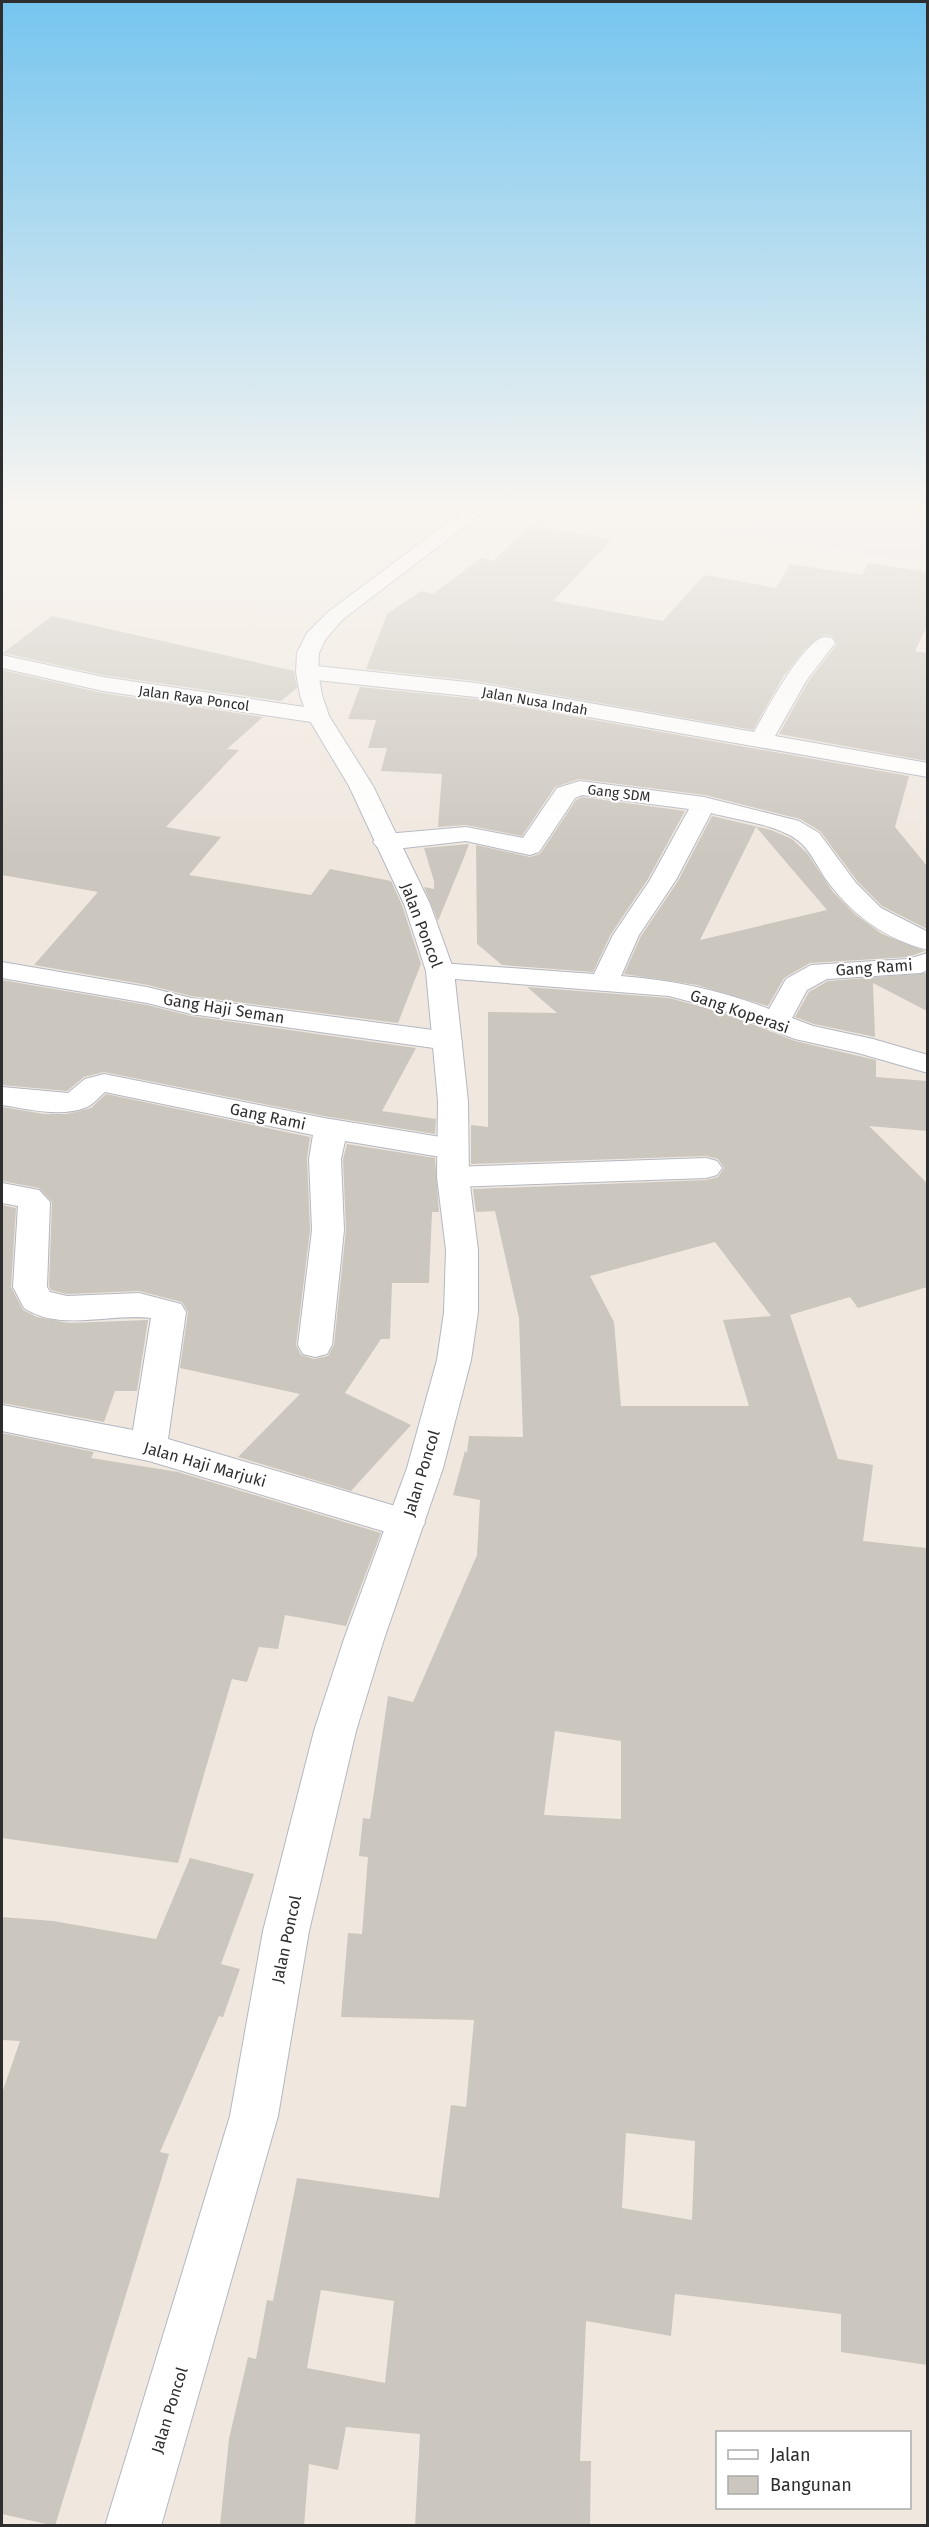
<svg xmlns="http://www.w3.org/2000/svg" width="929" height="2527" viewBox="0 0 929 2527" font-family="'Fira Sans',sans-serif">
  <rect width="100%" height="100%" fill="#f0e8df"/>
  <path fill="#e2e0e8" d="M676 503H927V563L660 521Z"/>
  <g fill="#cbc6be" fill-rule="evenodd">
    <path d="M530 526 612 539 553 601 663 621 704 575 776 588 790 564 862 575 868 563 927 572V626L915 651 927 653V761L779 734 808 682 837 644 832 636 823 635 804 650 783 677 753 730 476 681 366 669 387 614 421 591 433 594 481 558 493 561Z"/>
    <path d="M52 616 294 671 297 688 281 701 103 675 3 653Z"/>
    <path d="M2 670 102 693 263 717 227 749 239 750 166 827 221 837 189 875 311 895 330 869 391 881 402 905 421 964 398 1023 191 996 148 985 34 965 98 892 2 875Z"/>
    <path d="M360 687 476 699 909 776 895 827 927 866V929L882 906 858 882 820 831 800 819 705 795 579 779 555 787 522 836 466 825 438 827 442 774 381 771 387 748H368L376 720 348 719Z"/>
    <path d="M582 797 685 811 648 879 611 934 593 972 502 965 477 944 476 845 530 857 540 854 576 800Z"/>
    <path d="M712 816 771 830 792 839 807 853 833 892 856 915 882 934 925 951 908 957 810 963 784 978 768 1006 697 985 624 974 641 936 678 881ZM756 827 827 910 700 940Z"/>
    <path d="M469 844 465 855 438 921 424 887 434 889V881L424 848Z"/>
    <path d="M927 973V1011L873 983 875 1037 814 1024 795 1017 809 992 828 981Z"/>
    <path d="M2 980 147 1005 191 1016 416 1048 382 1111 436 1119 435 1134 324 1116 104 1072 84 1077 67 1091 2 1085Z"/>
    <path d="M527 987 669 998 721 1012 795 1041 876 1060V1077L927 1081V1131L869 1126 927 1183V1287L858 1308 850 1297 790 1315 838 1459 873 1465 863 1541 927 1548V2365L841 2352V2314L675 2294 671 2336 586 2321 580 2461H591L590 2526H415L420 2434 346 2427 338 2470 309 2464 304 2526H220L229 2439 248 2357 256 2359 267 2300 273 2301 297 2178 439 2198 451 2105 466 2107 474 2020 341 2017 348 1933 362 1934 368 1857 359 1856 363 1818 370 1819 388 1696 413 1702 477 1555 480 1500 453 1495 465 1451 467 1453 469 1436 523 1437 519 1318 495 1211 476 1212 473 1189 706 1180 718 1177 724 1168 718 1159 706 1156 471 1164V1125L488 1127V1012L557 1013ZM715 1242 771 1316 723 1320 749 1406H621L614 1322 590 1276ZM555 1731 621 1741V1819L544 1815ZM626 2133 695 2141 692 2220 622 2208ZM321 2290 394 2301 385 2383 307 2368Z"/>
    <path d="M106 1094 310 1137 307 1159 310 1230 296 1345 301 1355 314 1359 328 1356 334 1345 346 1230 343 1159 347 1144 435 1158 439 1212H432L429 1283H392L390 1339H381L345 1393 411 1425 351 1491 238 1457 300 1394 180 1368 188 1312 182 1302 139 1291 67 1294 51 1290 49 1286 52 1202 39 1188 2 1181V1107L44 1114H67L91 1108Z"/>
    <path d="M2 1205 16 1208 11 1287 23 1310 37 1317 69 1323 148 1320 137 1391H115L104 1422 2 1403Z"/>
    <path d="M2 1433 94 1452 91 1458 178 1472 381 1533 346 1626 285 1615 278 1649 259 1647 247 1682 232 1679 178 1863 2 1838Z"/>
    <path d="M190 1858 254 1874 221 1964 240 1969 223 2017 219 2016 160 2152 169 2154 55 2526 2 2514V2093L20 2041 2 2040V1917L53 1921 156 1939Z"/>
  </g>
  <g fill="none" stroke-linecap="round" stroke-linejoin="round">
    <defs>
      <g id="minor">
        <path d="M824 637 832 638 835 643 806 681 775 736 928 763V777L476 697 307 679 299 677 296 672 299 667 307 665 476 683 754 732C766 711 802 642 824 637Z"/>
        <path d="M2 655 103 677 318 709 326 711 329 716 326 721 318 723 103 691 2 668Z"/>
        <path d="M580 781 704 797 799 821 819 833 856 883 881 908 928 932V950C884 939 851 914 825 878 818 867 811 853 802 844 783 825 737 820 711 813L676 880 639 935 621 976C672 980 721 990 769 1009L786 979 811 965 908 959 928 953V970L921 973 827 979 807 990 792 1018 813 1026 873 1039 928 1055V1073L858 1053 795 1039 722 1010 669 996 430 977 426 971 430 965 440 963 594 974 613 935 650 880 689 809 582 795 575 798 539 852 530 855 466 841 386 850 377 847 373 842 377 837 386 834 466 827 523 838 557 788Z"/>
        <path d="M2 962 147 987 191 998 448 1032 458 1035 462 1041 458 1047 448 1050 191 1014 147 1003 2 978Z"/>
        <path d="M104 1074 324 1118 453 1139 464 1142 468 1149 464 1156 453 1159 345 1141 341 1159 344 1230 332 1345 327 1354 315 1357 303 1354 298 1345 312 1230 309 1159 313 1135 105 1092C99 1097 94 1104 87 1107 61 1118 28 1109 2 1105V1087L68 1093 85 1079Z"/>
        <path d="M706 1158 717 1161 722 1168 717 1175 706 1178 453 1187 442 1184 437 1177 442 1170 453 1167Z"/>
        <path d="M2 1183 39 1190 50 1202 47 1287 50 1292 67 1296 139 1293 181 1304 186 1312 168 1439 419 1513 425 1523 419 1533 406 1538 149 1461 2 1431V1405L133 1430 151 1318C112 1313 59 1332 24 1308L13 1287 18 1206 2 1203Z"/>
      </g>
      <path id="tertiary" d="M474 503H495L342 620 325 640 319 653 318 672 322 695 329 716 373 786 430 904 454 971 468 1101 469 1177 478 1250V1312L471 1360 443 1468 384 1639 356 1731 309 1931 278 2116 161 2526H105L230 2116 263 1931 314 1731 344 1639 407 1468 437 1360 444 1312 446 1250 437 1177 438 1101 426 971 404 904 349 786 307 716 300 695 296 672 297 653 307 633 328 612Z"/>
    </defs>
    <use href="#minor" stroke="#b3b7c2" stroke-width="2"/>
    <use href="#tertiary" stroke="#b3b7c2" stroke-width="2"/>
    <use href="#minor" fill="#fff" fill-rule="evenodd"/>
    <use href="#tertiary" fill="#fff" fill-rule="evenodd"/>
  </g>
  <linearGradient id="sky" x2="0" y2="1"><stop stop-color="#75c5ef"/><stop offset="0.59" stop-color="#f8f5f1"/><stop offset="1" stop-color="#f8f5f1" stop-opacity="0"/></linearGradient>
  <rect width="929" height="857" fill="url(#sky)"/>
  <g text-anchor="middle" stroke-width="4.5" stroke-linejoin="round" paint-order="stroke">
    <g font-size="14" fill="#2e2e2e" stroke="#fff">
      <text transform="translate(194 698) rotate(8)" y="5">Jalan Raya Poncol</text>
      <text transform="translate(535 701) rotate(10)" y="5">Jalan Nusa Indah</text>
      <text transform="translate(619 793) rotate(7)" y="5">Gang SDM</text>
    </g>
    <g font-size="16" fill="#2e2e2e" stroke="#fff">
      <text transform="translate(422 925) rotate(69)" y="6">Jalan Poncol</text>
      <text transform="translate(874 967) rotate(-4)" y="6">Gang Rami</text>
      <text transform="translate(224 1008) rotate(9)" y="6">Gang Haji Seman</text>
      <text transform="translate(740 1011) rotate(19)" y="6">Gang Koperasi</text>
      <text transform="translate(268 1116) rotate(12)" y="6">Gang Rami</text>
      <text transform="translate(205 1464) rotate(16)" y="6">Jalan Haji Marjuki</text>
      <text transform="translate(421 1473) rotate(-73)" y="6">Jalan Poncol</text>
      <text transform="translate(286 1939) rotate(-78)" y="6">Jalan Poncol</text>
      <text transform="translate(169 2410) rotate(-73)" y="6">Jalan Poncol</text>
    </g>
  </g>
  <rect width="929" height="2527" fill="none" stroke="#2e2e2e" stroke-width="6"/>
  <rect x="716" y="2431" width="195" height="78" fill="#ffffff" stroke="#ababab" stroke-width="1.5"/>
  <rect x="728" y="2450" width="30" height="9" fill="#ffffff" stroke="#ababab" stroke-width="1.5"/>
  <text x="770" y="2461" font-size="18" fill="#2e2e2e">Jalan</text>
  <rect x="728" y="2476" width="30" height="18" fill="#cbc6be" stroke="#ababab" stroke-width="1.5"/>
  <text x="770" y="2491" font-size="18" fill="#2e2e2e">Bangunan</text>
</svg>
